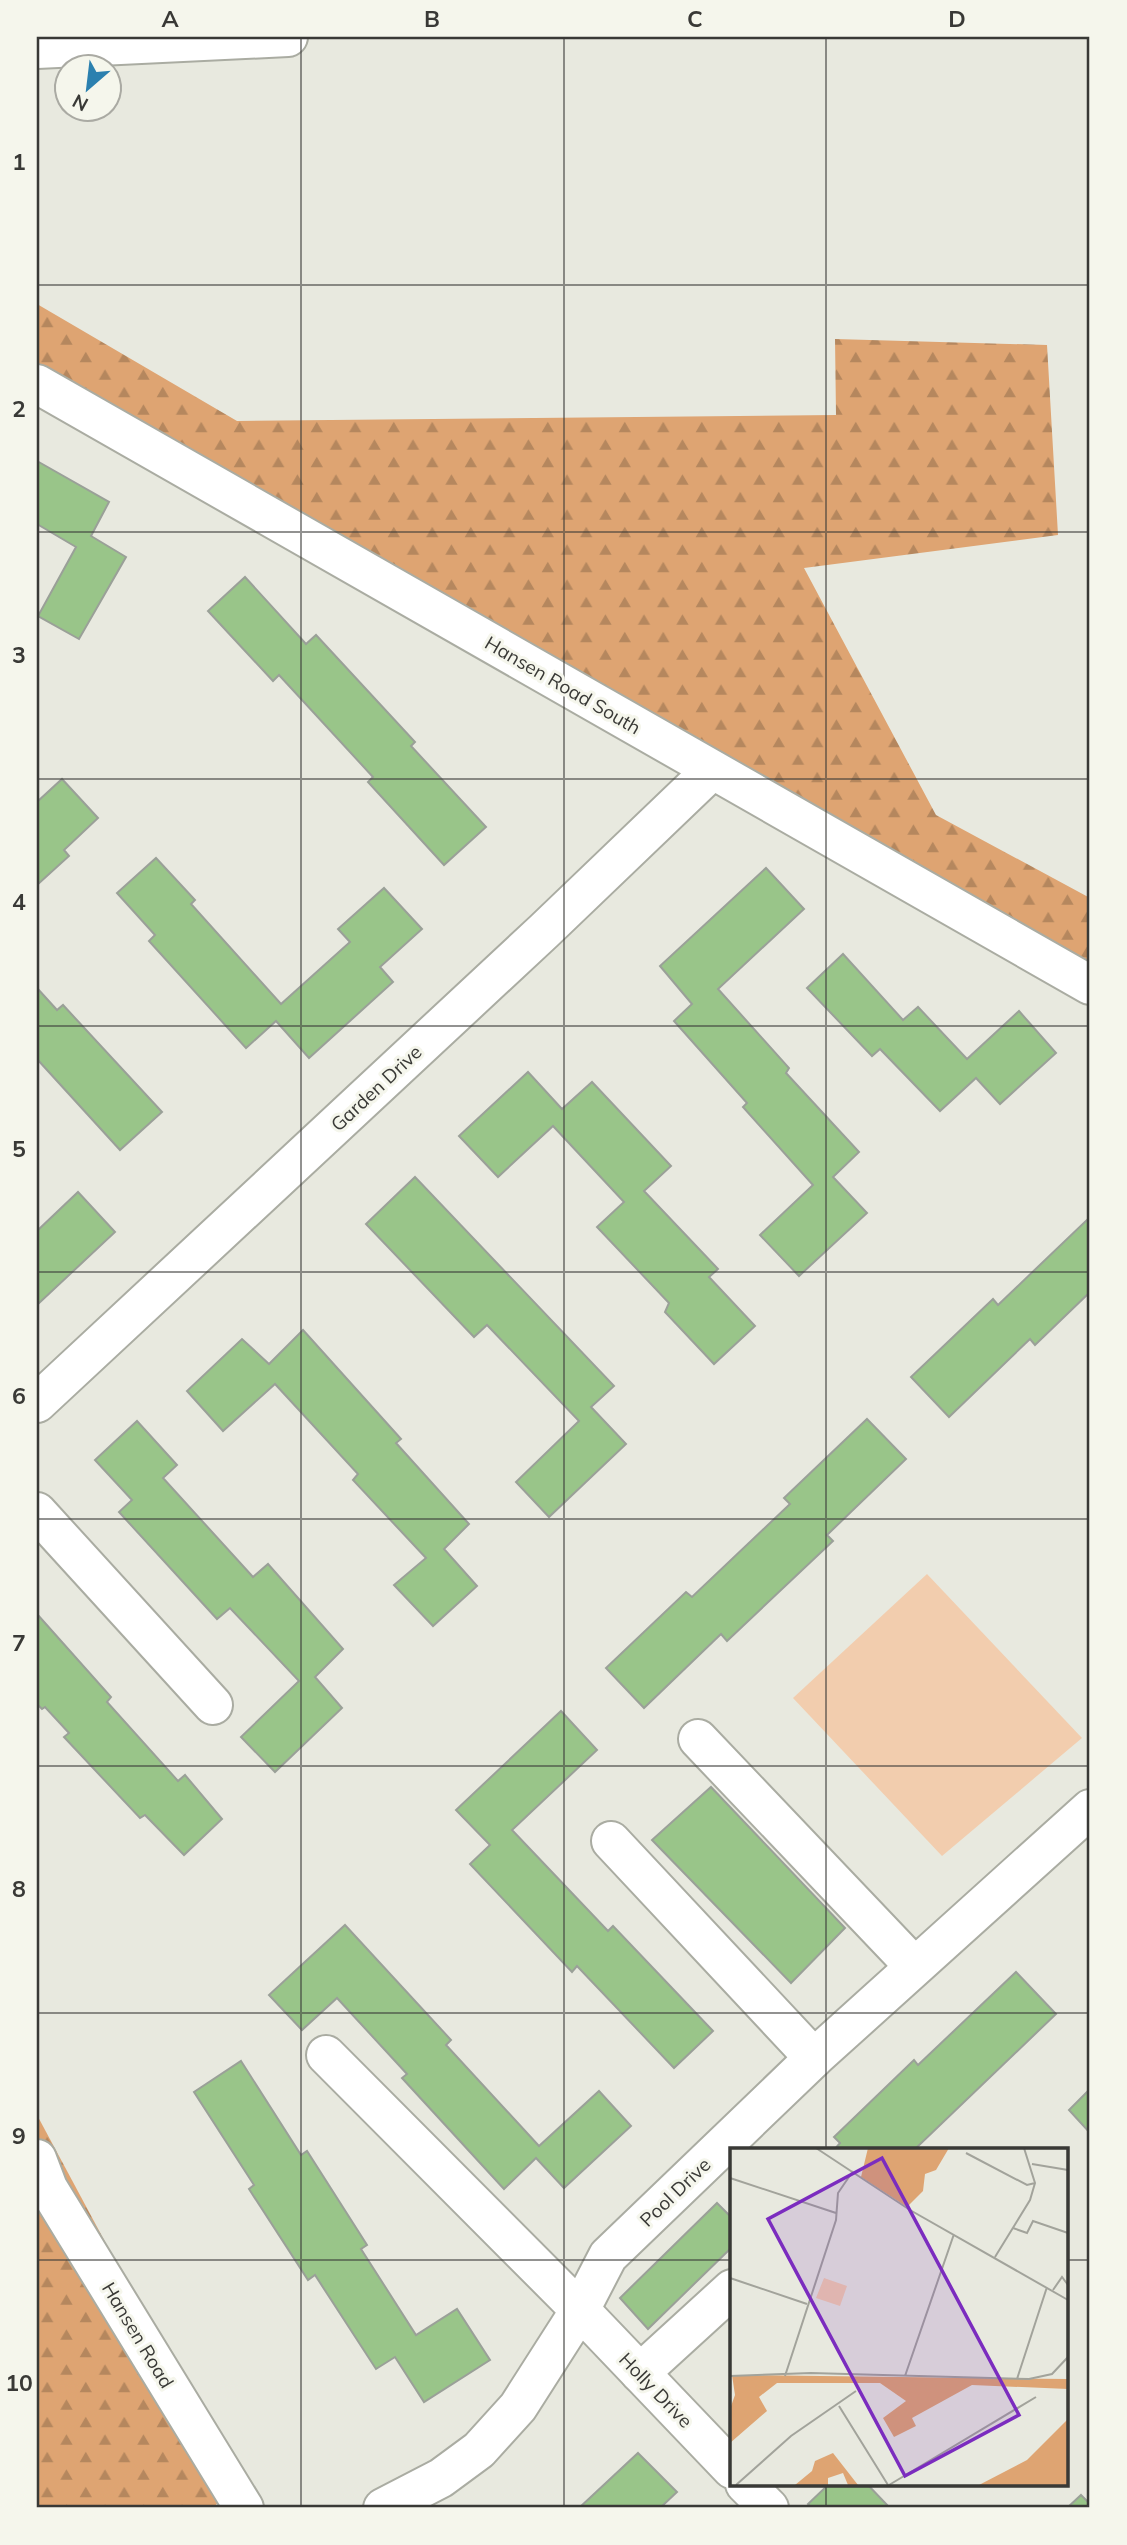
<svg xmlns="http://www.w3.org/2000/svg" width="1127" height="2545" viewBox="0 0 1127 2545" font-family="Mulish,sans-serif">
  <defs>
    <pattern id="forest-firs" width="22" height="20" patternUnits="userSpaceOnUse" patternTransform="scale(1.75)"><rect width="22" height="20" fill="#dea472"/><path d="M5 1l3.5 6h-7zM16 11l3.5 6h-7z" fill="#b5875e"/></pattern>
  </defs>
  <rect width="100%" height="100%" fill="#e8e9df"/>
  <g fill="url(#forest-firs)">
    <path d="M37 304 237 421 836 415 835 339 1047 345 1058 535 804 568 936 815 1090 898V965L37 387Z"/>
    <path d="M37 2115 235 2484 213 2508H37Z"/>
  </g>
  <path fill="#f2cdae" d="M927 1574 1082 1738 942 1856 793 1698Z"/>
  <g fill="#99c589" stroke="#9aa098" stroke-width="2">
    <path d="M37 461 109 502 91 536 126 557 79 639 38 616 76 547 37 524Z"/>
    <path d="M245 577 306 644 316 635 415 742 411 746 486 827 444 865 368 782 373 777 279 675 273 681 208 611Z"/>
    <path d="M62 779 98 818 64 850 69 856 37 885V802Z"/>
    <path d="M156 858 195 900 191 904 281 1004 350 942 338 929 384 888 422 929 380 967 393 982 309 1058 276 1021 246 1048 149 941 155 935 117 893Z"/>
    <path d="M766 868 804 909 718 989 789 1068 786 1073 859 1152 833 1177 867 1213 799 1276 760 1235 813 1185 743 1107 747 1103 674 1021 692 1004 660 966Z"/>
    <path d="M843 954 903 1020 918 1007 967 1059 1019 1011 1056 1053 1000 1104 976 1078 940 1111 880 1049 872 1056 807 988Z"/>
    <path d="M37 988 57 1010 63 1005 162 1112 120 1150 37 1059Z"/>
    <path d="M528 1072 562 1109 592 1082 671 1166 644 1191 718 1269 709 1277 755 1326 714 1364 665 1312 669 1303 597 1227 624 1202 553 1126 498 1177 459 1136Z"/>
    <path d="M415 1177 614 1386 591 1407 626 1444 549 1517 516 1482 579 1421 487 1325 474 1337 366 1224Z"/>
    <path d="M78 1192 115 1232 37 1305V1231Z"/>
    <path d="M1090 1217V1292L1035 1345 1030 1339 949 1417 911 1377 993 1299 998 1305Z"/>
    <path d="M303 1330 401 1439 396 1443 469 1524 444 1549 477 1586 433 1626 394 1585 426 1558 353 1480 358 1474 275 1384 223 1431 187 1391 242 1339 269 1364Z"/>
    <path d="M867 1419 906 1459 827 1535 833 1541 727 1641 721 1634 644 1708 606 1668 686 1592 692 1597 790 1504 784 1498Z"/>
    <path d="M137 1421 177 1465 163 1478 253 1577 268 1564 343 1649 315 1677 342 1708 275 1772 241 1737 299 1681 230 1608 217 1619 119 1512 132 1500 95 1460Z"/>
    <path d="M37 1614 111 1697 107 1702 178 1781 185 1775 222 1819 184 1855 145 1815 140 1818 64 1737 69 1733 45 1707 42 1709 37 1704Z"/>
    <path d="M561 1711 597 1750 512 1830 608 1931 613 1926 713 2031 674 2068 577 1966 572 1972 470 1864 490 1845 456 1810Z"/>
    <path d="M711 1787 845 1928 791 1983 652 1840Z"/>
    <path d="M345 1925 451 2040 446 2045 539 2146 599 2091 631 2126 564 2188 536 2158 504 2189 402 2078 407 2074 337 1998 302 2030 269 1995Z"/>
    <path d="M1016 1972 1056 2014 914 2150H834L840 2143 834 2137 914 2060 918 2065Z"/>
    <path d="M241 2061 301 2155 307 2151 367 2245 361 2249 416 2335 457 2309 490 2360 424 2402 395 2357 376 2369 315 2275 308 2280 249 2189 254 2185 194 2092Z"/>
    <path d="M1090 2089V2133L1069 2110Z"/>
    <path d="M717 2203 732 2218V2247L648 2329 620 2298Z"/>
    <path d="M638 2453 677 2492 660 2508H579Z"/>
    <path d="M829 2484H867L890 2508H812L808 2504Z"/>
    <path d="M1081 2495 1090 2504V2508H1067Z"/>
  </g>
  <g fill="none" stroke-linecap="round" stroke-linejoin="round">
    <defs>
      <g id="minor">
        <path d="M37 49 288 37"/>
        <path d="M37 384 1090 985"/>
        <path d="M37 1403 544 931 712 770"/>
        <path d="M37 1512 213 1705"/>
        <path d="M698 1739 914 1966"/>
        <path d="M611 1841 814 2058"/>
        <path d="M326 2055 580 2310 732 2469"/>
        <path d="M37 2159 48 2188 244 2508"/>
        <path d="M640 2373 732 2289"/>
        <path d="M745 2484 769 2508"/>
        <path d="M383 2508 441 2478 479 2450 518 2407 580 2310 608 2256 814 2058 1090 1809"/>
      </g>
    </defs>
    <use href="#minor" stroke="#aaaca2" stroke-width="42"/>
    <use href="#minor" stroke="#fff" stroke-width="38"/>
  </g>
  <path fill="none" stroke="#393936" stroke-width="2" stroke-opacity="0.55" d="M301 37V2508M564 37V2508M826 37V2150M37 285H1090M37 532H1090M37 779H1090M37 1026H1090M37 1272H1090M37 1519H1090M37 1766H1090M37 2013H1090M37 2260H732M1066 2260H1090M826 2484V2508"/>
  <g text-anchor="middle" stroke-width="6" stroke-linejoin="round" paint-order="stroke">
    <g font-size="19" fill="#393936" stroke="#f5f6ec">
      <text transform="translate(563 685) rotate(30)" y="7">Hansen Road South</text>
      <text transform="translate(376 1088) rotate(-43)" y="7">Garden Drive</text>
      <text transform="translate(675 2192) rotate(-44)" y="7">Pool Drive</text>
      <text transform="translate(138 2335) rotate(59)" y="7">Hansen Road</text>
      <text transform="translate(656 2390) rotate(46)" y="7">Holly Drive</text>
    </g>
  </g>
  <g transform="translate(730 2148)">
    <rect width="338" height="338" fill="#e8e9df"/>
    <path d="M138 0H219L206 22 195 26 193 43 177 59 131 29ZM2 227 338 231V241L242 237 182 270 186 278 164 289 153 270 176 253 150 235H47L29 249 37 263 0 295V261L5 247ZM338 271V337H249L297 312ZM103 305 128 337H118L113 325 98 330V337H65L82 323 85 313Z" fill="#dea472"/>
    <path d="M94 130 117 138 110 158 86 150Z" fill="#f2cdae"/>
    <path fill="none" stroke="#a2a39b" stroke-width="2" d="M86 0 180 62 338 152M236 5 297 37 305 35M302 16 338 22M0 30 106 65M283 80 297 85 303 73 338 85M265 109 300 52 305 35 294 0M0 130 77 156M323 142 332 129 338 137M0 228 81 225 299 231 322 226 338 209M55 228 106 72 108 45 123 23M175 228 224 86M287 231 317 139M109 258 158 337M6 337 61 288 126 243M159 337 306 249"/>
    <path fill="#7b2cbf" fill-opacity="0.15" stroke="#7b2cbf" stroke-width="3.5" d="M152 10 289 267 175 328 38 71Z"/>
    <rect width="338" height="338" fill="none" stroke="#393936" stroke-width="3.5"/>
  </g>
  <rect width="1127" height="2545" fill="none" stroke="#f5f6ec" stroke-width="77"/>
  <g transform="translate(88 88) rotate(208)"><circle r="33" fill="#f5f6ec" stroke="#aaaaa3" stroke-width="2"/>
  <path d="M0-5L12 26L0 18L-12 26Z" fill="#2b80af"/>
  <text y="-10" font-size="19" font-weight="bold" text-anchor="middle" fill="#393936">N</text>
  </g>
  <rect x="38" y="38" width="1050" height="2468" fill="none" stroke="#393936" stroke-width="2.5"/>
  <g font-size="23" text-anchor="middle" font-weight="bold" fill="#393936">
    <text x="170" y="27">A</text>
    <text x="432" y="27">B</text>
    <text x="695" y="27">C</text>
    <text x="957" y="27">D</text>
    <text x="19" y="170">1</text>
    <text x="19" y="417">2</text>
    <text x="19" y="663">3</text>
    <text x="19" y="910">4</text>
    <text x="19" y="1157">5</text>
    <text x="19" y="1404">6</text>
    <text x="19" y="1651">7</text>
    <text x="19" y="1897">8</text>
    <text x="19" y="2144">9</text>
    <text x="19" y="2391">10</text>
  </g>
</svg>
